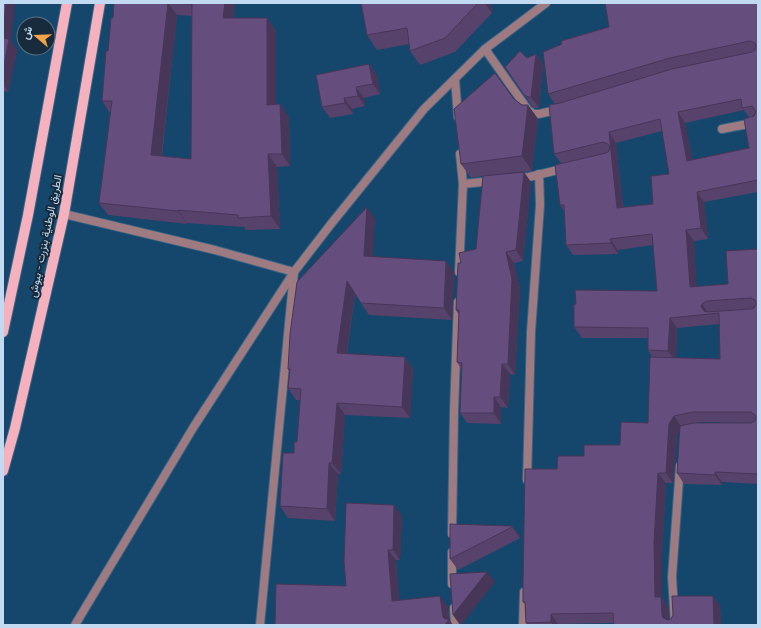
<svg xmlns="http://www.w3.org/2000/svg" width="761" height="628" viewBox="0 0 761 628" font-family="Raleway,Vazirmatn,sans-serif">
  <rect width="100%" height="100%" fill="#15466b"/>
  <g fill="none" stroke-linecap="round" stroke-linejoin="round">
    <defs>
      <g id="minor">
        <path d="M485 49 528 110 534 114H539L560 109"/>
        <path d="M455 79 458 117"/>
        <path d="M722 129 758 122"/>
        <path d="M517 178 529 177 566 168"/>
        <path d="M463 184 492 181"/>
        <path d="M64 214 215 250 294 272 260 625"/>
        <path d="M459 272 463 184 460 154"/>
        <path d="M527 480 531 332 540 205 539 174"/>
        <path d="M452 534 454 411 458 302"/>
        <path d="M452 552V584"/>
        <path d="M454 608 455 625"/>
        <path d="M523 625 524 592"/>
        <path d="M675 625 672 577 680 466"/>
      </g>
      <path id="tertiary" d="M75 625 193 428 294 272 331 224 424 109 485 49 546 3"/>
      <g id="primary">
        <path d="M3 332 28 215 67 3"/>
        <path d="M3 471 15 428 64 214 100 3"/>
      </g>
    </defs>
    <use href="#minor" stroke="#386486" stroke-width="10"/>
    <use href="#tertiary" stroke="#386486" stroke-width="10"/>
    <use href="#primary" stroke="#386486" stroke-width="12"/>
    <use href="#minor" stroke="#9d7b81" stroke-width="8"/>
    <use href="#tertiary" stroke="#9d7b81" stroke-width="8"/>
    <use href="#primary" stroke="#f5b1be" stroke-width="10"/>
  </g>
  <g fill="#57426c" fill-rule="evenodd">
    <path d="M3 3 11 41 17 50 8 92 3 91Z"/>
    <path d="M114 3H235L233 18H267L276 31V104L289 117 290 166 277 167 280 229 246 230 244 227 187 223V224L108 215 99 203 110 113 102 101 113 18ZM177 15 192 16 191 159 162 156Z"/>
    <path d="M361 3H491L492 13 455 52 420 65 410 51 409 44 377 50 367 35Z"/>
    <path d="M758 3V192L704 202 708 239 694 241 696 287 728 284 758 249V484L722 482V485L684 484 677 473 680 428 677 435 673 483H666L662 554V598L668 607 669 620 713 596 720 606 721 625H614V623L558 624V625H527L526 623 525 604 523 602 557 469 584 456 620 445 648 423 652 357 648 350V338H582L574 327 657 291 653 245 618 250V254L573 255 566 245 565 212 560 205 561 163 554 154 555 104 548 94ZM744 110 749 117V148L692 160 685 123ZM662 131 669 174 653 204 623 207 616 143ZM719 324 720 359 676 358 677 328ZM700 422 752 423H697Z"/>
    <path d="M536 54 543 65 539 108H535L532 106 505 67Z"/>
    <path d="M369 64 377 75 380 94 364 98 365 106 352 109 353 114 330 118 322 107Z"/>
    <path d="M514 99 522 105H528L538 119 532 171 509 173 531 182 523 261 514 263 520 289 515 375 510 374 508 408 501 407V424L467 423 460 413 462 370 457 362 459 315 456 310 461 263 476 249 483 176 471 178 461 164Z"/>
    <path d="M375 218 372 256 454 272 452 320 369 315 355 294 347 354 413 369 410 418 345 415 341 474H338L335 521 288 518 280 506 297 442 300 400H296L288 388 289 371 288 369Z"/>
    <path d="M402 516 400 560H396L399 600 448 607 449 619 346 586Z"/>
    <path d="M512 526 520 536V538L458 570 450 559Z"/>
  </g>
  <g fill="#473658">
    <path d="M6 3H15L11 41 17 50 8 92 3 84V34Z"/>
    <path d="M168 3 177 15 160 168 151 155Z"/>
    <path d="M225 3H235L232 31 223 18Z"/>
    <path d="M485 3H491L492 13Z"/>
    <path d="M267 18 276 31V117L267 105Z"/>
    <path d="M536 54 543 65 539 108 531 97Z"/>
    <path d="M369 64 377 75 380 94 373 84Z"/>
    <path d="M356 87 364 98 365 106 358 96Z"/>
    <path d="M344 98 352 109 353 114 345 103Z"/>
    <path d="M280 104 289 117 290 166 282 154Z"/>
    <path d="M528 105 538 119 532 171 522 156Z"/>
    <path d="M678 112 685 123 695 172 687 161Z"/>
    <path d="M609 132 616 143 624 219 617 208Z"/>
    <path d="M268 154 277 167 280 229 271 216Z"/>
    <path d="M524 172 531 182 523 261 516 250Z"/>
    <path d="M697 192 704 202 708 239 701 228Z"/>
    <path d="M367 207 375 218 372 267 364 256Z"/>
    <path d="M178 210 187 223V224L178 211Z"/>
    <path d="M686 230 694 241 697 298 690 287Z"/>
    <path d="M610 239 618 250V254L611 243Z"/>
    <path d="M506 252 514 263 520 289 515 375 508 364Z"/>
    <path d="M446 261 454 272 452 320 444 308Z"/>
    <path d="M347 281 355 292 345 365 337 353Z"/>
    <path d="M702 304 709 314H706L701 307Z"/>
    <path d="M670 318 677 328 676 361 668 351Z"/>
    <path d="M405 357 413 369 410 418 402 407Z"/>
    <path d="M502 364 510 374 508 408 500 397Z"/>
    <path d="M494 397 501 407V424L494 413Z"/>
    <path d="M337 403 345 415 341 474 332 463Z"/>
    <path d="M674 416 681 426 677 435 673 483 666 473 669 424Z"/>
    <path d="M329 463 338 474 335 521 327 509Z"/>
    <path d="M715 472 722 482V485L715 475Z"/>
    <path d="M658 473 666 483 662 554V598L668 607 670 625 663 618 655 597 654 543Z"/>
    <path d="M394 505 402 516 400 560 393 550Z"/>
    <path d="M512 526 520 536V538L512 527Z"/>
    <path d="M388 550 396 560 400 612 392 601Z"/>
    <path d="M487 572 495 582 461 625H460L453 615Z"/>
    <path d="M440 596 448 607 449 619 453 625H445L443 617Z"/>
    <path d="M713 596 720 606 721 625H714Z"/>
    <path d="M551 614 558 624V625H553L551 622Z"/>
  </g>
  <g fill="#654d7e" stroke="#473658" fill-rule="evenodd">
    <path d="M3 3H6L3 34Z"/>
    <path d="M114 3H168L151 155 191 159 192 4 169 3H225L223 18H267V105L280 104 282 154H268L271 216 238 218V215L178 210V211L99 203 112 101H102L106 51H108L111 18H113Z"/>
    <path d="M361 3H478L445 38 410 51 407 28 367 35Z"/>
    <path d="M605 3H758V180L697 192 701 228 686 230 690 287 728 284 726 251 758 249V474L715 472V475L677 473 680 426 693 423H751L755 421 756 417 755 415 751 412H693L674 416 669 424 666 473H658L654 543 655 597H661L662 615 663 618 668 620 671 619 673 615 672 596H713L714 625H614L613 613 551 614V622L526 623 525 602H523V582L525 469H557L558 456H584V445H620L621 422 648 423 650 357 720 359 719 313 670 318 668 351 648 350V328L574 327V304H576L575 290 657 291 652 234 610 239 611 243 566 245 564 205H560L555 165 606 153 609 151 610 147 608 144 603 142 554 154 549 105 560 103 672 69 752 52 755 50 756 46 755 43 750 41 670 58 548 94 543 52 562 44 561 41 609 27ZM741 99 742 108 752 106 756 111 754 116 744 119 749 148 687 161 678 112ZM660 119 669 174 651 176 653 204 617 208 609 132ZM751 298 755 300 756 304 754 308 751 309 707 312 704 311 701 307 702 304 706 301Z"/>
    <path d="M3 38 9 39 3 70Z"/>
    <path d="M520 51 527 58 536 54 531 97H528L524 95 505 67Z"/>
    <path d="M369 64 373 84 356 87 358 96 344 98 345 103 322 107 316 75Z"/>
    <path d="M495 73 514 99 522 105H528L522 156 461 164 454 109Z"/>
    <path d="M524 172 516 250 506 252 512 279 508 364H502L500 397H494V413H460L462 363 457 362 459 310H456L458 263H461L459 253 476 249 483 176Z"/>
    <path d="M367 207 364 256 446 261 444 308 361 303 347 281 337 353 405 357 402 407 337 403 332 463H329L327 509 280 506 283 453H294V442H297L301 389 288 388 290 369H288L290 334 297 282Z"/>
    <path d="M346 503 394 505 393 550H388L392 601 440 596 443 617 445 619H449L445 625H275L276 584 346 586 344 561Z"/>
    <path d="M450 524 512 526V527L450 559Z"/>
    <path d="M487 572 453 615 450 574Z"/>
  </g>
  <g text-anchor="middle" stroke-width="4" stroke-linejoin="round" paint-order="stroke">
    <g font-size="11" fill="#c2daf1" stroke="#172b3c">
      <text transform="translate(45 236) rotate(-78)" y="4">الطريق الوطنية بنزرت - ببوش</text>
    </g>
  </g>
  <rect width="761" height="628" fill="none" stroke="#c2daf1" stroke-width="8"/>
  <g transform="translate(36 36) rotate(289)"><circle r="19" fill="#172b3c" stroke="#5b7184"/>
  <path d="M0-3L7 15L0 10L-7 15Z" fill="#f5a346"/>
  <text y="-6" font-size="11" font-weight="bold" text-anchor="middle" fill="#c2daf1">ش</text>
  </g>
</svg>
